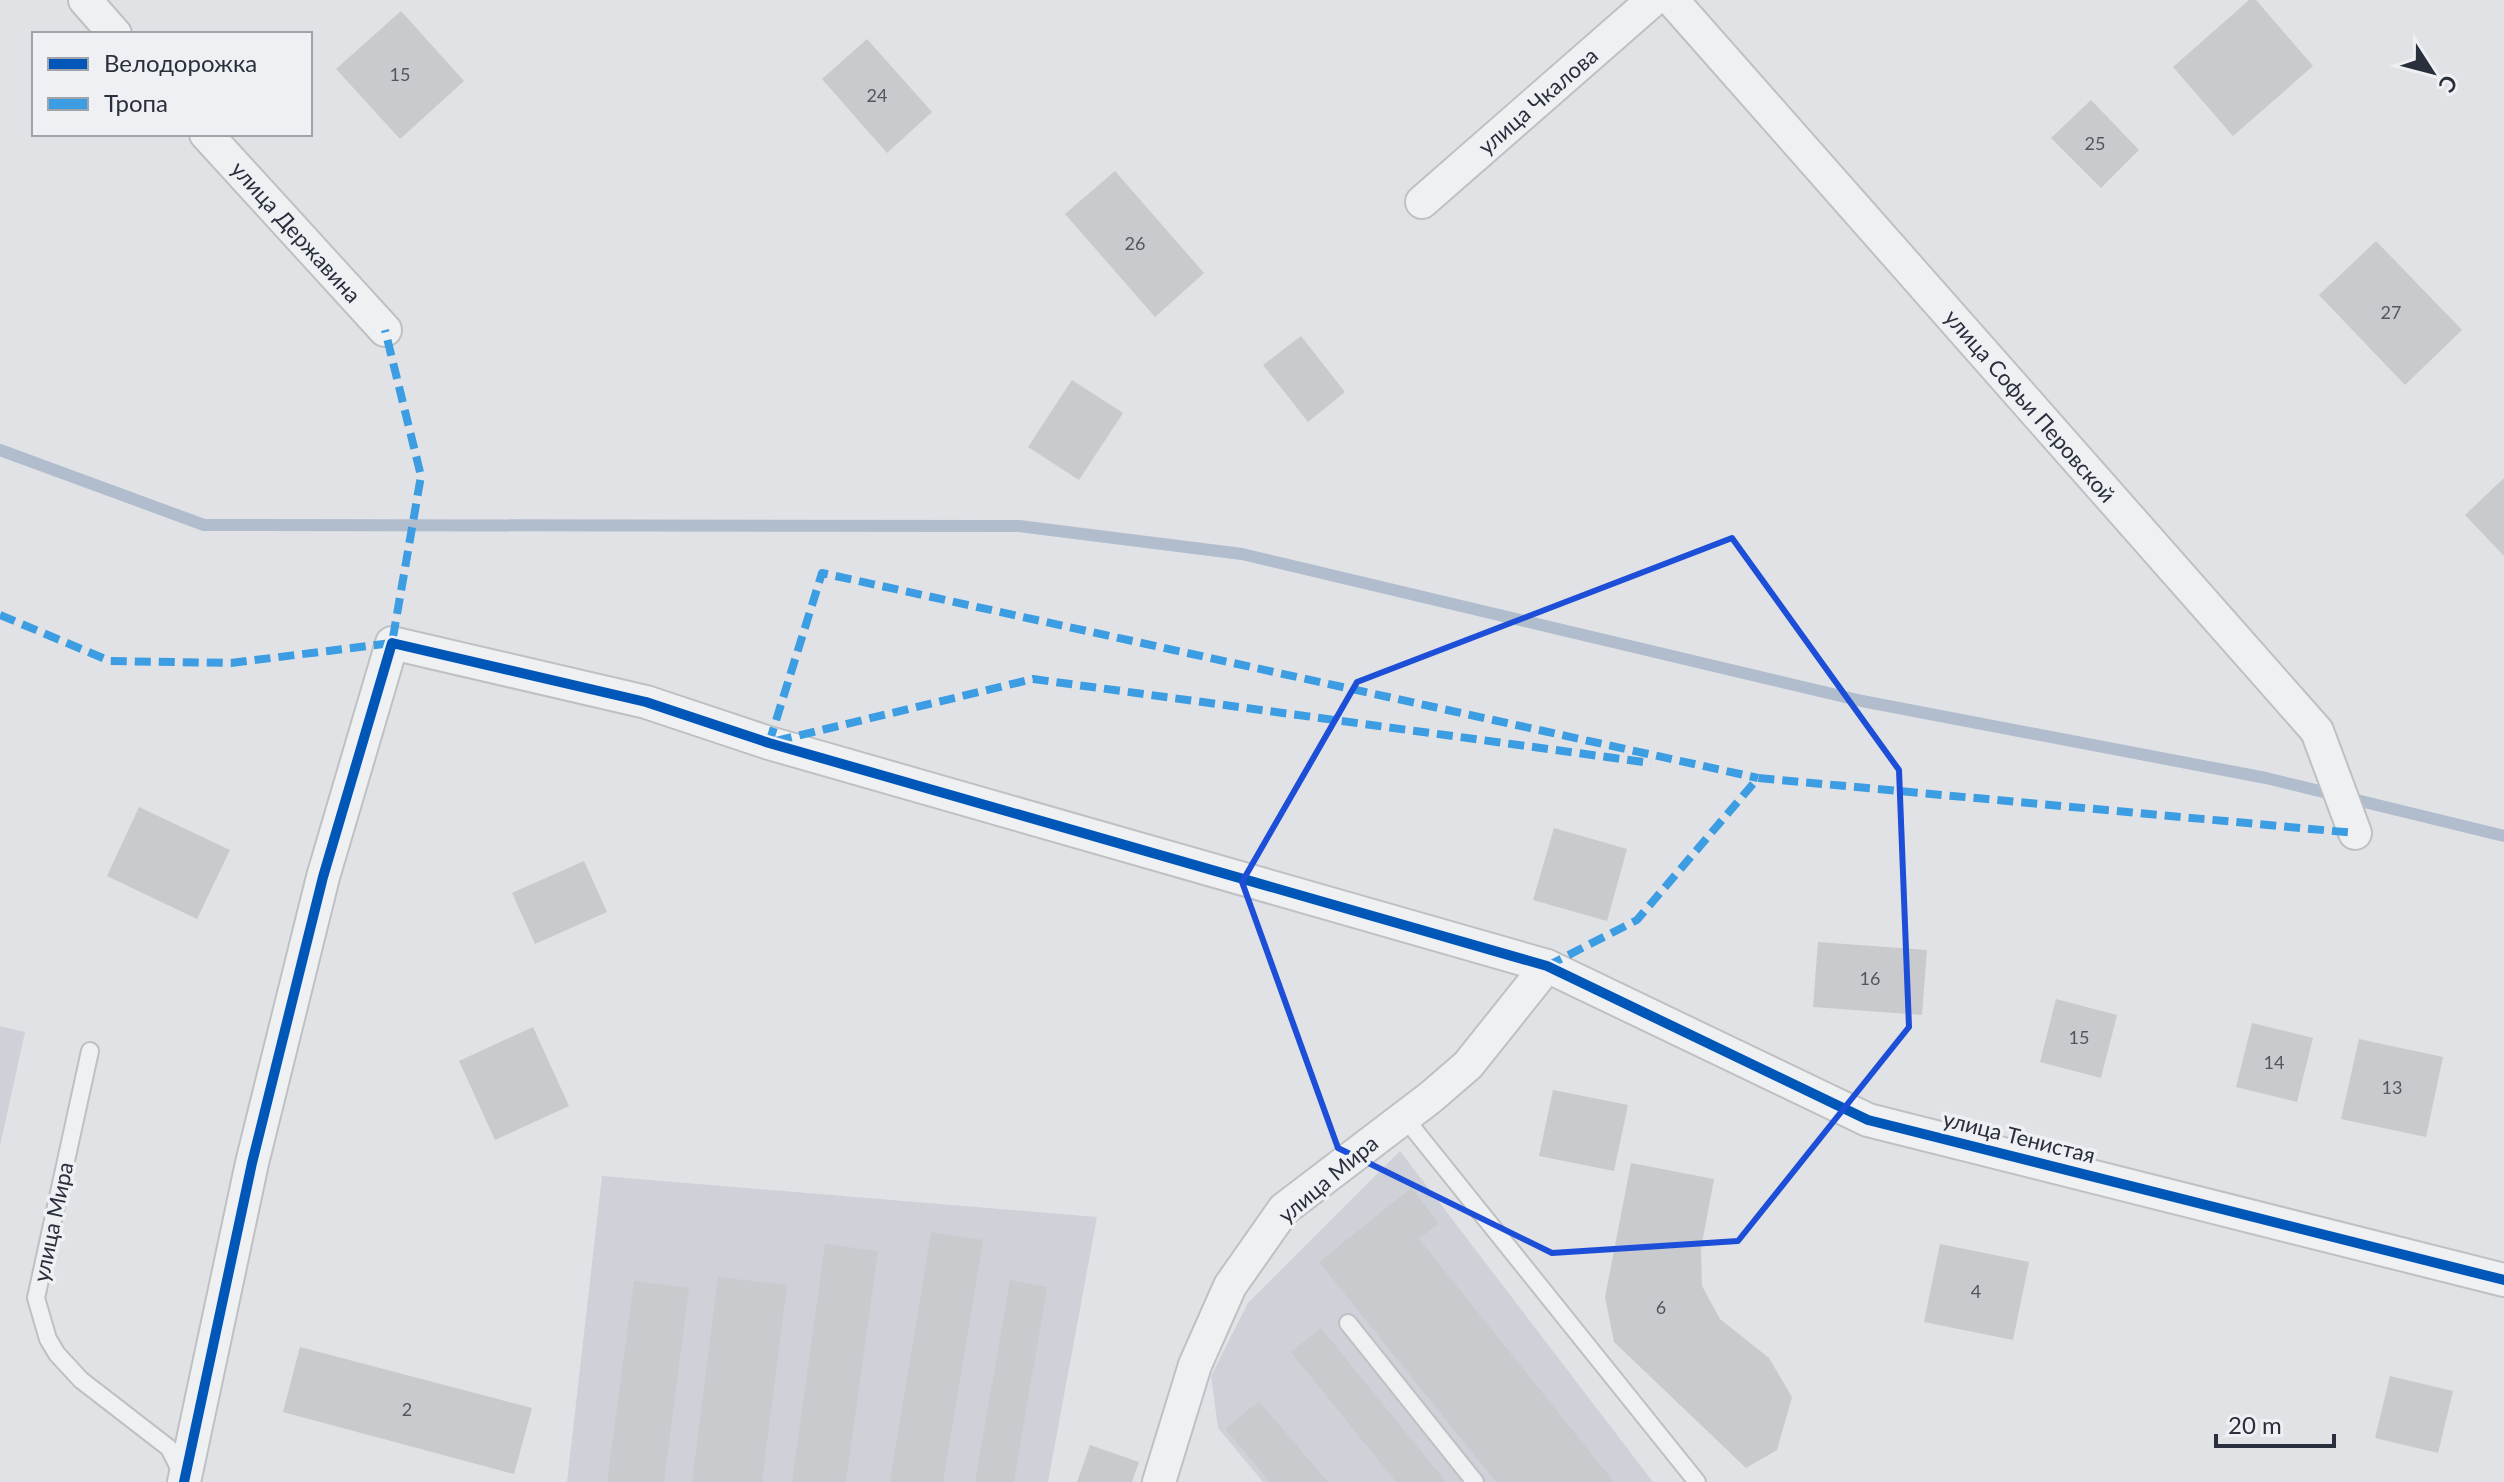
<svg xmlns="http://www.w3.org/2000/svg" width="2504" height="1482" viewBox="0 0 2504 1482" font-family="Lato,sans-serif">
  <rect width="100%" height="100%" fill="#e0e2e5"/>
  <g fill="#cfd1d8">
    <path d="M0 1026 25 1032 0 1146Z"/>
    <path d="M1400 1151 1653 1482H1263L1218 1428 1211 1376 1248 1303Z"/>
    <path d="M602 1176 1097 1217 1048 1482H567Z"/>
  </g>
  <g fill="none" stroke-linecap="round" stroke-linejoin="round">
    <path stroke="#b1bdcd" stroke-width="12" d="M0 450 204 525 1019 526 1242 554 1862 701 2266 778 2504 836"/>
  </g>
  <g fill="#c9cacd">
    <path d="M2249 0H2256L2313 66 2233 136 2173 67Z"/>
    <path d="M401 11 464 81 400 139 336 69Z"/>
    <path d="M867 39 932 112 887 153 822 79Z"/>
    <path d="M2091 100 2139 150 2101 188 2051 138Z"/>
    <path d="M1115 171 1204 273 1155 317 1065 214Z"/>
    <path d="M2376 241 2462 330 2405 385 2319 295Z"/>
    <path d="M1301 336 1345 392 1308 422 1263 365Z"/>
    <path d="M1072 380 1123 413 1079 480 1028 447Z"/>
    <path d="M2504 478V556L2465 515Z"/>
    <path d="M139 807 230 850 197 919 107 876Z"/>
    <path d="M1554 828 1627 849 1607 921 1533 900Z"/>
    <path d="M584 861 607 912 535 944 512 893Z"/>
    <path d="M1818 942 1927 950 1922 1015 1813 1007Z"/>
    <path d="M2056 999 2117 1015 2101 1078 2040 1062Z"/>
    <path d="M2252 1023 2313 1038 2297 1102 2236 1087Z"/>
    <path d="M533 1027 569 1106 495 1140 459 1061Z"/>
    <path d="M2359 1039 2443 1057 2426 1137 2341 1119Z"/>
    <path d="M1553 1090 1628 1105 1614 1171 1539 1156Z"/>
    <path d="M1631 1163 1714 1179 1701 1249 1702 1286 1720 1319 1769 1358 1792 1397 1777 1450 1746 1468 1614 1342 1605 1297Z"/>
    <path d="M1411 1188 1439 1223 1419 1239 1614 1482H1496L1319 1262Z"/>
    <path d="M931 1232 983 1240 943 1482H890Z"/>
    <path d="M825 1244 878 1251 846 1482H792Z"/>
    <path d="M1940 1244 2029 1262 2013 1340 1924 1322Z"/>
    <path d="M718 1277 787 1285 762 1482H692Z"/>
    <path d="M1010 1280 1047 1287 1014 1482H975Z"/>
    <path d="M634 1281 689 1288 664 1482H607Z"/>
    <path d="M1321 1328 1446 1482H1396L1291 1352Z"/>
    <path d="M300 1347 532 1408 514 1474 283 1412Z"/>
    <path d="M2390 1376 2453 1391 2438 1453 2375 1438Z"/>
    <path d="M1259 1401 1328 1482H1270L1225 1429Z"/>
    <path d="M1090 1445 1139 1462 1132 1482H1077Z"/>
  </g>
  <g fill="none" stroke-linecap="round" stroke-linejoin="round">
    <defs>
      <g id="lane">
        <path d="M90 1051 36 1298 48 1339 57 1354 81 1380 169 1448 182 1474"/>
        <path d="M1404 1117 1697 1482"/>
        <path d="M1348 1323 1475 1482"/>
      </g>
      <g id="street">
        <path d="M85 0 115 34"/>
        <path d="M1672 0 2317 731 2355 833"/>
        <path d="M206 134 385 330"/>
        <path d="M1422 202 1653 0"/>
        <path d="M184 1482 252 1163 323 877 392 643 646 702 769 743 1547 966 1868 1120 2504 1280"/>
        <path d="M1159 1482 1195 1365 1230 1286 1284 1209 1431 1097 1468 1065 1547 966"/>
      </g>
    </defs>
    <use href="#lane" stroke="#bfc0c3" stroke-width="20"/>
    <use href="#street" stroke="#bfc0c3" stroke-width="36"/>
    <use href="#lane" stroke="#eff0f2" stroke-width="16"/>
    <use href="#street" stroke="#eff0f2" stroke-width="32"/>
    <g stroke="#3d9de2" stroke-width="8" stroke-dasharray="16 8" stroke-linecap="butt">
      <path d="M0 615 110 661 231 663 392 643 421 476 385 330"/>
      <path d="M776 741 1033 679 1651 763"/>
      <path d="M769 743 822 573 1758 778"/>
      <path d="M1547 966 1637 920 1758 778 2355 833"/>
    </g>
    <defs>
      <path id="cycleway" d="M184 1482 252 1163 323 877 392 643 646 702 769 743 1547 966 1868 1120 2504 1280"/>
    </defs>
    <use href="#cycleway" stroke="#eef0f4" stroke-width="15"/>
    <use href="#cycleway" stroke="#0057b8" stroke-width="10"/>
  </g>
  <path fill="none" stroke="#1d4ed8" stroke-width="6" stroke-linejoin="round" d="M1732 538 1899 770 1909 1027 1738 1241 1552 1253 1338 1148 1242 882 1357 682Z"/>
  <g text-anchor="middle" stroke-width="7" stroke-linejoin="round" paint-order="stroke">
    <g font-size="18" fill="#525661">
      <text x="400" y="81">15</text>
      <text x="877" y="102">24</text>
      <text x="2095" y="150">25</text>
      <text x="1135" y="250">26</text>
      <text x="2391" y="319">27</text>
      <text x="1870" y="985">16</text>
      <text x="2079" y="1044">15</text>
      <text x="2274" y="1069">14</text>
      <text x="2392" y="1094">13</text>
      <text x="1976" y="1298">4</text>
      <text x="1661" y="1314">6</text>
      <text x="407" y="1416">2</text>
    </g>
    <g font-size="22" fill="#292f3c" stroke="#eef0f4">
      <text transform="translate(1538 101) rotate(-41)" y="8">улица Чкалова</text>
      <text transform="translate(296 232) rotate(48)" y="8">улица Державина</text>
      <text transform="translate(2030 406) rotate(49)" y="8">улица Софьи Перовской</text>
      <text transform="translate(2019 1137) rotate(14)" y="8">улица Тенистая</text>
      <text transform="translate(1328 1179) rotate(-40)" y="8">улица Мира</text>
      <text transform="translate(53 1222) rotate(-78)" y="8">улица Мира</text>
    </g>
  </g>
  <rect x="32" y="32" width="280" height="104" fill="#eef0f4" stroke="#9fa3aa" stroke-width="2"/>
  <rect x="48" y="58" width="40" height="12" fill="#0057b8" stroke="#9fa3aa" stroke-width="2"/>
  <text x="104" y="72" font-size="24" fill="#292f3c">Велодорожка</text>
  <rect x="48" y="98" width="40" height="12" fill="#3d9de2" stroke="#9fa3aa" stroke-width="2"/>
  <text x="104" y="112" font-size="24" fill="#292f3c">Тропа</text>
  <g transform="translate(2432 72) rotate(126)" stroke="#eef0f4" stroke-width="6" paint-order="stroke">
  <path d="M0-6L14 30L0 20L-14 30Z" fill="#292f3c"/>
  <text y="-12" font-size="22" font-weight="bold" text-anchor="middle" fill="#292f3c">С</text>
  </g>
  <path d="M2216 1434v12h118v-12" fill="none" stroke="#292f3c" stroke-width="4"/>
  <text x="2228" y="1434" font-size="24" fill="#292f3c" stroke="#eef0f4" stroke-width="6" paint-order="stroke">20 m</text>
</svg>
